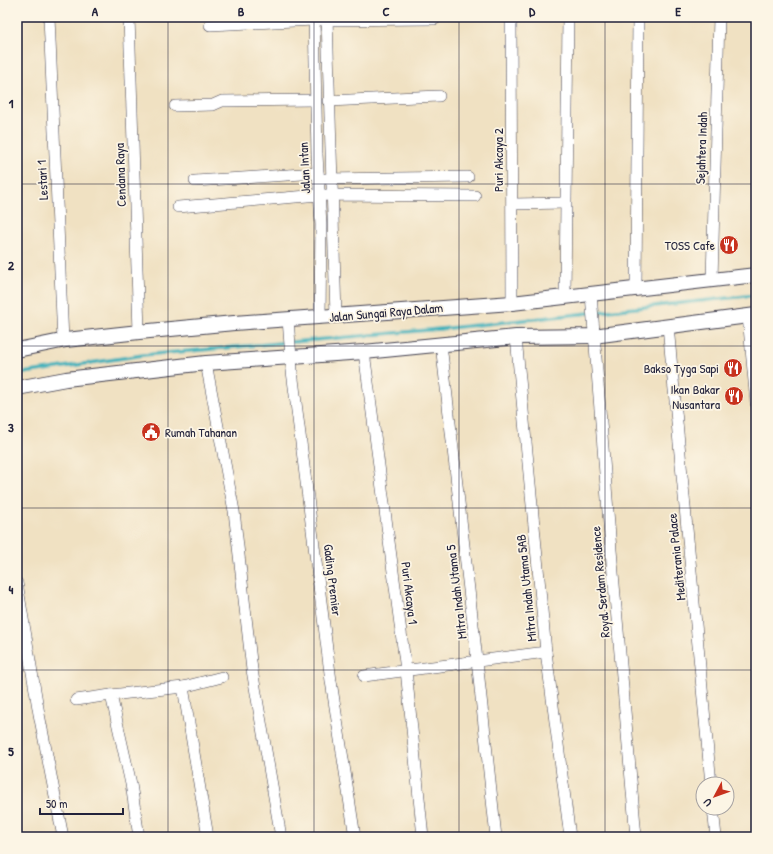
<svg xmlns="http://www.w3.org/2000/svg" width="773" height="854" viewBox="0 0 773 854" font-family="'Patrick Hand',sans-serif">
  <rect width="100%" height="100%" fill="#fcf5e5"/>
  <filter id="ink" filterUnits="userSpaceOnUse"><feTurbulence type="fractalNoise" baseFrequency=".025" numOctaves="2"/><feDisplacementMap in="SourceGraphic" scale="8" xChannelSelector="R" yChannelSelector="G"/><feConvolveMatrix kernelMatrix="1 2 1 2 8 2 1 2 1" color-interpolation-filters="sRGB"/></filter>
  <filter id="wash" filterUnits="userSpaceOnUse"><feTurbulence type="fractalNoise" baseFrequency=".012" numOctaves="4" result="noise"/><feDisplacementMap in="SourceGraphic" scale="16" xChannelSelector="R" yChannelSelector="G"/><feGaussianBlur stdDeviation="0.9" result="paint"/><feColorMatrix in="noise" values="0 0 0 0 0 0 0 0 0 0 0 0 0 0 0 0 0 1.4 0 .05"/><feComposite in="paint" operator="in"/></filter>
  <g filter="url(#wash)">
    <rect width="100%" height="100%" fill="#f0e1c2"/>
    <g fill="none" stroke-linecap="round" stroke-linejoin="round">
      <path stroke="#41b1bb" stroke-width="3.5" d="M17 374 143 355 440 329 756 295"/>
    </g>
  </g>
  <g filter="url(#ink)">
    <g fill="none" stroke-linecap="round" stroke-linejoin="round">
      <defs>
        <g id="minor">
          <path d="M49 17 63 341"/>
          <path d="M129 17 139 332"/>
          <path d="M314 17 317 154 321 225 320 317"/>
          <path d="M327 17 336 316"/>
          <path d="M511 17 512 303"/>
          <path d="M210 25 314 20 435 19"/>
          <path d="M328 101 439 96"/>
          <path d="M175 106 213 105 222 101 315 100"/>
          <path d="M325 179 468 177"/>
          <path d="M195 181 318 173"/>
          <path d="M513 204 565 203"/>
          <path d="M178 207 319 195 475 196"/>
          <path d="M712 280 719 17"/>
          <path d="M636 290 638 17"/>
          <path d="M591 294 611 550 636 837"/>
          <path d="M565 295 568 17"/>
          <path d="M748 316 756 403"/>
          <path d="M288 319 292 371 331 681 355 837"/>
          <path d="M668 326 711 784"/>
          <path d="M516 337 546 652 570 837"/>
          <path d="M441 344 477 660 496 837"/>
          <path d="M364 352 406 670 423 837"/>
          <path d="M206 363 234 511 252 670 281 837"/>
          <path d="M17 583 39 714 63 837"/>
          <path d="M364 676 546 652"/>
          <path d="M183 687 222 677"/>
          <path d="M76 700 111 695"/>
          <path d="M713 808 716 837"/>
          <path d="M139 837 131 784 111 695 183 687 208 837"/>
        </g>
        <g id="tertiary">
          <path d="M17 350 66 340 139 332 234 323 512 303 756 275"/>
          <path d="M17 388 66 379 206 363 364 352 516 337 593 336 756 315"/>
        </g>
      </defs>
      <use href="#minor" stroke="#413f4f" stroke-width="12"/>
      <use href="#tertiary" stroke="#413f4f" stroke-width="16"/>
      <use href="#minor" stroke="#fff" stroke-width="11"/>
      <use href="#tertiary" stroke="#fff" stroke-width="14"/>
    </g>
  </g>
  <path fill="none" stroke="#22223b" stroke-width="1" stroke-opacity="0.55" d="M168 17V837M314 17V837M459 17V837M605 17V837M17 184H756M17 346H756M17 508H756M17 670H756"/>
  <defs>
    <symbol id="restaurant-disc" viewBox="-11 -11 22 22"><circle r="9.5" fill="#c8321e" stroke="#fcf5e5"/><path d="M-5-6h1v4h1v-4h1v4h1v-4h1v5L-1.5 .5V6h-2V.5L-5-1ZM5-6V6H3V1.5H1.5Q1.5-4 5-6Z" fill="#fff"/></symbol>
    <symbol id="civic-disc" viewBox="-11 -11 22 22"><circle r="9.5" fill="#c8321e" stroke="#fcf5e5"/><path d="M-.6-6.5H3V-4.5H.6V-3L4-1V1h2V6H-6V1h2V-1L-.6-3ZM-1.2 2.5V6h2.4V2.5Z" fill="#fff"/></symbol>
  </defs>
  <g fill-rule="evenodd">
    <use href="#restaurant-disc" x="718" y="234" width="22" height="22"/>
    <use href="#restaurant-disc" x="722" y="357" width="22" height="22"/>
    <use href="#restaurant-disc" x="723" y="385" width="22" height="22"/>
    <use href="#civic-disc" x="140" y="421" width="22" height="22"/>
  </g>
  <g text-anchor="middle" stroke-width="3.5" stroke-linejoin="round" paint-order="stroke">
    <g font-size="13" fill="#22223b" stroke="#fcf5e5">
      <text transform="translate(701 148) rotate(-88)" y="5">Sejahtera Indah</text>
      <text transform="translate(498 160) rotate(-90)" y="5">Puri Akcaya 2</text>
      <text transform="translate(304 168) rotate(-93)" y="5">Jalan Intan</text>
      <text transform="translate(120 175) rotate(-92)" y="5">Cendana Raya</text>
      <text transform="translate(42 180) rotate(-93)" y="5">Lestari 1</text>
      <text transform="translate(386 312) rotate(-5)" y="5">Jalan Sungai Raya Dalam</text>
      <text transform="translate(676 557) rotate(-96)" y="5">Mediterania Palace</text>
      <text transform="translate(333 580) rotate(83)" y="5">Gading Premier</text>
      <text transform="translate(600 582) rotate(-95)" y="5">Royal Serdam Residence</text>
      <text transform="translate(526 588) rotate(-96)" y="5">Mitra Indah Utama 5AB</text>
      <text transform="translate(456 592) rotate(-97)" y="5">Mitra Indah Utama 5</text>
      <text transform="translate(410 593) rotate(83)" y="5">Puri Akcaya 1</text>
    </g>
    <g font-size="13" fill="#22223b" stroke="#fcf5e5" text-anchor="end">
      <text x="715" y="250">TOSS Cafe</text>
      <text x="719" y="373">Bakso Tyga Sapi</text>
      <text x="720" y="394">Ikan Bakar<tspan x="720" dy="15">Nusantara</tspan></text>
      <text x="165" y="437" text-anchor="start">Rumah Tahanan</text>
    </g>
  </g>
  <rect width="773" height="854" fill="none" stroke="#fcf5e5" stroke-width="44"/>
  <g transform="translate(715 796) rotate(229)"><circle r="19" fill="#fcf5e5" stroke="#a5a1a1"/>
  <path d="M0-3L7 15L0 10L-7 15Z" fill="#c8321e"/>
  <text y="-6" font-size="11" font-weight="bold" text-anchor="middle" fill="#22223b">U</text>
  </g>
  <path d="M40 808v6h83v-6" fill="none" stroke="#22223b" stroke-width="2"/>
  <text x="46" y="808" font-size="12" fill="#22223b" stroke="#fcf5e5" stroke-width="3" paint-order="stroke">50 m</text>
  <rect x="22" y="22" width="729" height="810" fill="none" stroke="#22223b" stroke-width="1.5"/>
  <g font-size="13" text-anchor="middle" font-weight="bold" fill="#22223b">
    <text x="95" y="16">A</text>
    <text x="241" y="16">B</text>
    <text x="386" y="16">C</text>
    <text x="532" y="16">D</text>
    <text x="678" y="16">E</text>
    <text x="11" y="108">1</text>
    <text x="11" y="270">2</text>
    <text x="11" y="432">3</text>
    <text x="11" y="594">4</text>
    <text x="11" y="756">5</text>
  </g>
</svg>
